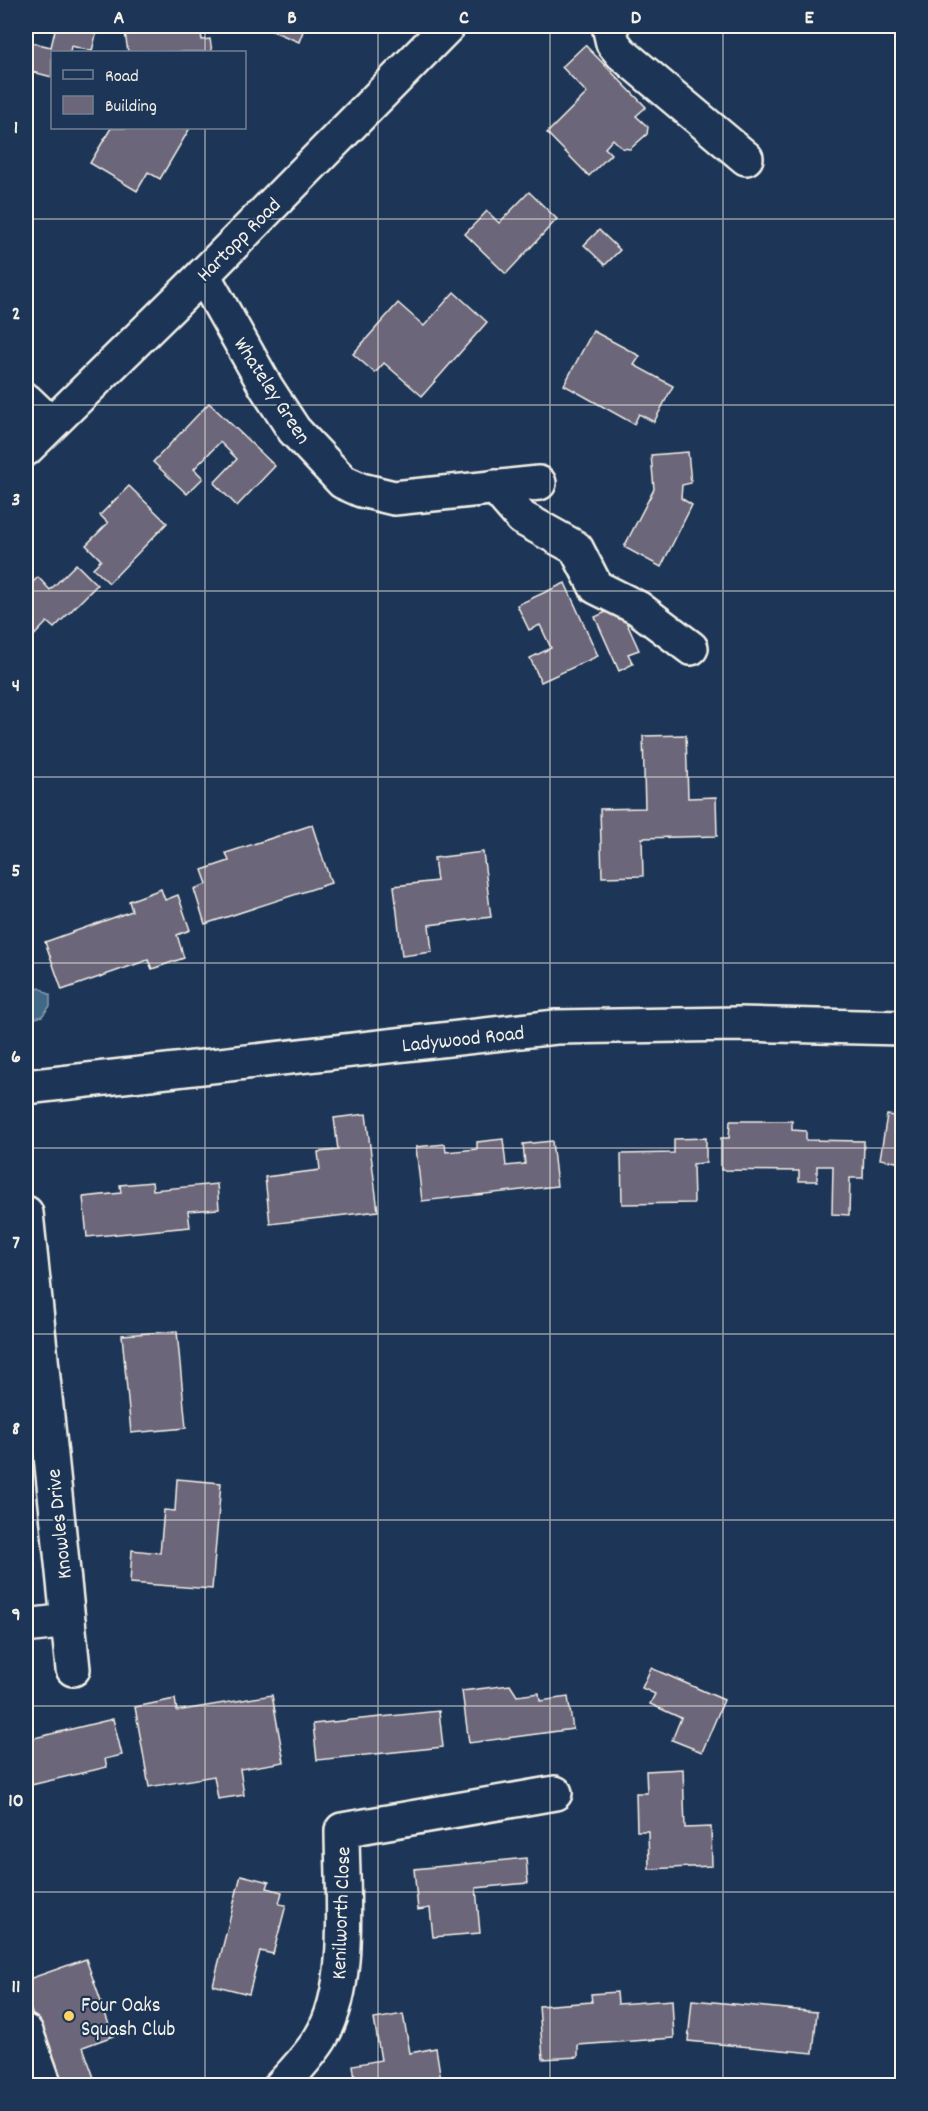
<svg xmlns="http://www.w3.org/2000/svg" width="928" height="2111" viewBox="0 0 928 2111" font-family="Dekko,sans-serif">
  <rect width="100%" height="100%" fill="#1d3557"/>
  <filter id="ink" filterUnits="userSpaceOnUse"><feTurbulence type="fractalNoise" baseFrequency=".0167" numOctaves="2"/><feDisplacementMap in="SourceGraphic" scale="12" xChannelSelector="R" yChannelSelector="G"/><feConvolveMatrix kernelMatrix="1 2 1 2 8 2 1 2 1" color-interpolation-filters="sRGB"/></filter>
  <g filter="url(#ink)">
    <path fill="#3f6787" stroke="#879eae" stroke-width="1.5" d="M40 988 50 995V1006L42 1016 26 1021V993Z"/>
    <g fill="#6c667a" stroke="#f4f1e8" stroke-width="1.5">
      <path d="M56 26H98L92 51 71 46 70 52H52V77L33 72 26 102V41L51 47Z"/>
      <path d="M124 26H200L202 40 210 39 212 52H128Z"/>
      <path d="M269 26H305L299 42 268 29Z"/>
      <path d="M585 45 646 107 636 116 648 127 647 134 630 149 622 148 613 139 605 148 611 154 589 176 547 133 587 93 562 67Z"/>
      <path d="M111 128H190L160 179 148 172 137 191 90 163Z"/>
      <path d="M529 192 557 219 506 274 465 234 487 211 499 223Z"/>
      <path d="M599 230 620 250 605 265 584 245Z"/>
      <path d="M454 292 487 322 422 396 384 363 375 373 353 354 398 303 424 326Z"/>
      <path d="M593 331 640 356 634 365 673 386 654 422 639 414 634 424 564 385Z"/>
      <path d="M209 403 275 466 237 506 214 483 237 459 220 442 194 469 203 478 187 494 153 462Z"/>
      <path d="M688 452 691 483 682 485 681 498 692 505 661 567 624 547 654 489 651 455Z"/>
      <path d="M129 486 167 523 109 583 93 568 101 560 86 545 108 523 100 515Z"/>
      <path d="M76 564 97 585 54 628 47 622 26 644V589L38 577 50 590Z"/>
      <path d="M565 583 598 656 541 682 530 658 551 648 540 625 529 630 517 605Z"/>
      <path d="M619 606 639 650 628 654 633 664 619 671 595 617Z"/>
      <path d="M686 735 688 798 716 797 717 836 642 838 643 876 602 877 600 809 645 808 643 736Z"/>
      <path d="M312 825 331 883 205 924 194 889 207 884 202 870 229 861 226 853Z"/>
      <path d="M483 852 491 917 429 925 432 952 402 956 394 886 437 881 434 858Z"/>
      <path d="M161 889 165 900 178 895 190 930 177 935 184 958 152 969 148 960 62 990 45 942 132 911 129 901Z"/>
      <path d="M366 1114 378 1211 270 1224 265 1177 320 1170 318 1152 338 1150 334 1118Z"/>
      <path d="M887 1115 902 1117V1163L880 1159Z"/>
      <path d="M730 1121H792V1130L806 1131V1140L864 1141 863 1178H850L849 1215 832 1214 833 1166H817V1181H799V1171L721 1170V1138H729Z"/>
      <path d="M706 1138V1163L693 1164 694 1203 622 1204 621 1154 674 1153V1139Z"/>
      <path d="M503 1139 506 1166 525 1164 523 1144 552 1141 557 1186 422 1201 416 1147 445 1144 446 1152 477 1149V1142Z"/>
      <path d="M152 1182 153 1190 217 1184 219 1209 188 1211 190 1227 87 1237 83 1197 121 1193 120 1185Z"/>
      <path d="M177 1331 186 1428 131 1433 122 1335Z"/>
      <path d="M177 1479 221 1483 212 1589 130 1583 132 1550 160 1553 164 1510 175 1511Z"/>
      <path d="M651 1668 724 1700 702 1752 672 1740 681 1718 650 1704 655 1694 642 1688Z"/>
      <path d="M510 1685 517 1696 539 1693 540 1701 568 1697 573 1729 469 1743 462 1691Z"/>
      <path d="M272 1695 284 1762 240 1769 244 1795 218 1799 214 1776 149 1787 135 1707 175 1699 177 1711Z"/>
      <path d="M439 1711 443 1747 317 1760 313 1724Z"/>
      <path d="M113 1719 122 1755 105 1759 107 1767 27 1786 26 1740Z"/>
      <path d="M683 1769 685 1828 711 1827 712 1866 649 1869 648 1831H637L636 1793H647L646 1771Z"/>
      <path d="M526 1858 528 1883 476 1888 480 1933 433 1937 430 1908 418 1910 414 1869Z"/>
      <path d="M241 1875 269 1882 267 1888 282 1892 279 1904 286 1905 273 1954 260 1951 249 1994 213 1985Z"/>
      <path d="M86 1959 113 2036 83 2047 97 2086H57L26 1996V1980Z"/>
      <path d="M617 1992 618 2004 672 2000 674 2038 578 2045V2057L543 2059 539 2006 592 2002 591 1994Z"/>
      <path d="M692 2000 817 2012 813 2053 688 2041Z"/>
      <path d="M403 2014 410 2053 436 2048 442 2086H333V2083L355 2079 353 2065 381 2060 374 2019Z"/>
    </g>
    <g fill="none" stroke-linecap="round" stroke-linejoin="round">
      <defs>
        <g id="minor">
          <path d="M609 26 613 43 621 53 746 158"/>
          <path d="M203 275 266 387 294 430 343 482 361 490 394 498 539 483"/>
          <path d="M26 400 50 423"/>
          <path d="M26 449 203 275 448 26"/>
          <path d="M495 487 522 518 576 548 596 587 638 608 691 648"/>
          <path d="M26 1087 556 1027 739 1024 902 1028"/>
          <path d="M26 1213 73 1669"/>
          <path d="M34 1625 68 1621"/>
          <path d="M26 2032 45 2086"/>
          <path d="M281 2086C295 2071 309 2056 320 2039 353 1987 342 1892 342 1830L555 1793"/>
        </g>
      </defs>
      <use href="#minor" stroke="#f4f1e8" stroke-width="38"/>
      <use href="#minor" stroke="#1d3557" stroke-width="33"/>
    </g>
  </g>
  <path fill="none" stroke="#f4f1e8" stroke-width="1.5" stroke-opacity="0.55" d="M205 26V52M378 26V2086M550 26V2086M723 26V2086M205 128V2086M26 219H902M26 405H902M26 591H902M26 777H902M26 963H902M26 1148H902M26 1334H902M26 1520H902M26 1706H902M26 1892H902"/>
  <circle fill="#ffd166" stroke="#1d3557" stroke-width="2" cx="69" cy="2016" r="6"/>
  <g text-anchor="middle" stroke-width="4.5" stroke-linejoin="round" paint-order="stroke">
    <g font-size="21" fill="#f4f1e8" stroke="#1d3557">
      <text transform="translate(238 239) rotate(-45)" y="7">Hartopp Road</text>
      <text transform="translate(273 390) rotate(57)" y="7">Whateley Green</text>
      <text transform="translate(463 1038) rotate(-6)" y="7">Ladywood Road</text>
      <text transform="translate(58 1524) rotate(-96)" y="7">Knowles Drive</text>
      <text transform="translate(340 1913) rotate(-88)" y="7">Kenilworth Close</text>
    </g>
    <g font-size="21" fill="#f4f1e8" stroke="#1d3557" text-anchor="start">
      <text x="81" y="2011">Four Oaks<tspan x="81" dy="24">Squash Club</tspan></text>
    </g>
  </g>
  <rect width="928" height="2111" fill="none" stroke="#1d3557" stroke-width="66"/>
  <rect x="51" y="51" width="195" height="78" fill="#1d3557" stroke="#738091" stroke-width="1.5"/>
  <rect x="63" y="70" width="30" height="9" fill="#1d3557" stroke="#738091" stroke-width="1.5"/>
  <text x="105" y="81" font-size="18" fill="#f4f1e8">Road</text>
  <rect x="63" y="96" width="30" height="18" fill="#6c667a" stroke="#738091" stroke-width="1.5"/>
  <text x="105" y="111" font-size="18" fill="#f4f1e8">Building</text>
  <rect x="33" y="33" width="862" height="2045" fill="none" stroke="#f4f1e8" stroke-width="2"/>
  <g font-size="20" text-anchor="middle" font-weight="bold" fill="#f4f1e8">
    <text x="119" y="23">A</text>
    <text x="292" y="23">B</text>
    <text x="464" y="23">C</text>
    <text x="636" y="23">D</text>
    <text x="809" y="23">E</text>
    <text x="16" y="133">1</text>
    <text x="16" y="319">2</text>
    <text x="16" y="505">3</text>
    <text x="16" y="691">4</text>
    <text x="16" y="876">5</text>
    <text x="16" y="1062">6</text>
    <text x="16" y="1248">7</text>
    <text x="16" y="1434">8</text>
    <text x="16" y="1620">9</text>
    <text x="16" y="1806">10</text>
    <text x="16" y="1992">11</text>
  </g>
</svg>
